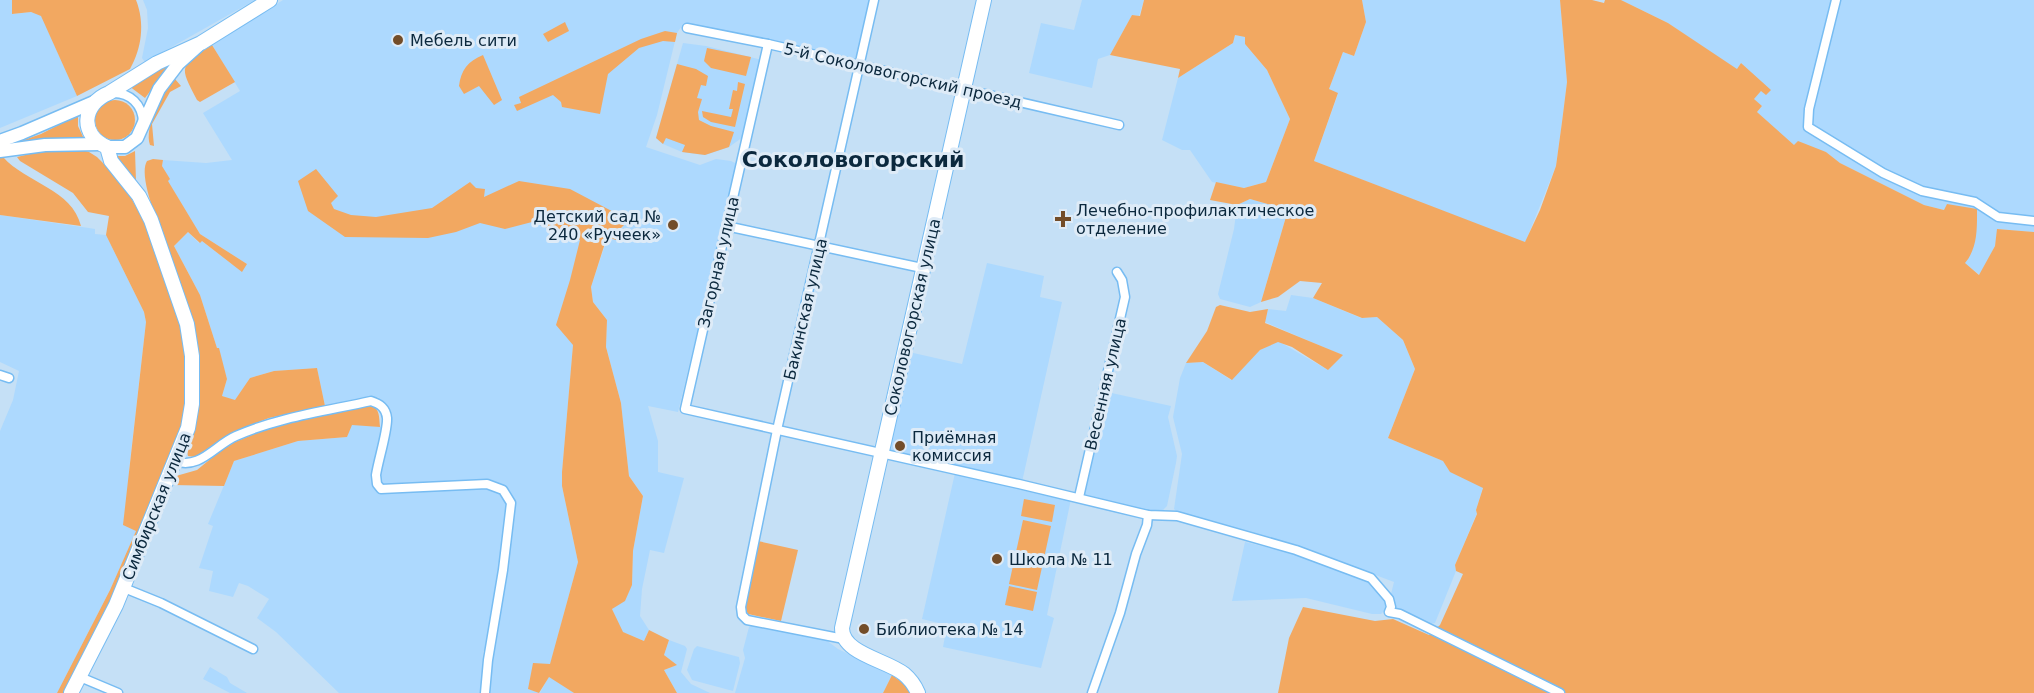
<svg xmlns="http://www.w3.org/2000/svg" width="2034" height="693" viewBox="0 0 2034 693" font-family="'DejaVu Sans',sans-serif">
  <rect width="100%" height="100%" fill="#c5e0f6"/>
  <g fill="#add9fe">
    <path d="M0 0H12L13 14 31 12 41 15 77 96 0 128Z"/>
    <path d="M143 0H255L145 62 142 58 148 28 147 10Z"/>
    <path d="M283 0H870L858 55 852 60 686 23 683 24 677 33 657 115 646 147 700 165 716 159 731 161 737 164 678 412 648 406 658 441V472L684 478 664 553 650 550 642 589 640 616 649 630 644 641 622 632 612 609 632 585 633 551 643 496 629 476 621 403 606 347 607 320 593 302 591 287 608 236 619 230 630 219 623 217 586 237 573 345 562 472V486L578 562 550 665 528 689 540 693 549 676 574 693H489L492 653 483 651 481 693H339L276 632 257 618 269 599 248 586 239 583 233 597 209 591 213 571 199 568 213 526 208 524 234 461 298 441 347 437 351 424 380 427 392 421 378 397 325 406 317 368 274 371 250 378 235 401 222 396 227 379 218 348H217L200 295 174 246 188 232 199 243 202 241 233 265 247 264 200 234 167 180 162 166 163 160 206 163 232 160 203 113 240 91 212 45Z"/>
    <path d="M1082 0H1144L1139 16 1132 15 1110 55 1098 59 1092 88 1029 73 1041 23 1074 30Z"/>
    <path d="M1362 0H1560L1567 82 1562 122 1556 166 1525 243 1314 161 1338 94 1329 89 1343 52 1354 56 1366 22Z"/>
    <path d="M1621 0H2034V232L1998 229 1995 246 1980 275 1964 263 1944 210 1924 205 1840 163 1826 152 1794 146 1757 112 1762 106 1753 99 1761 91 1741 63 1737 70 1668 23Z"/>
    <path d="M1235 35 1245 37V44L1267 70 1290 119 1266 182 1244 188 1212 182 1190 150H1182L1162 140 1178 78 1233 43Z"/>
    <path d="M683 43 706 46 762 60 743 137 729 147 705 155 682 152 663 144 656 138Z"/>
    <path d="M1250 199 1288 210 1261 302 1250 307 1220 299 1218 294 1234 229 1237 205Z"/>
    <path d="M0 215 89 228 95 229V234L106 235 144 312 146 322 129 470 136 531 110 590 57 693H0V431L13 400 19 371 0 362Z"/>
    <path d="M987 263 1044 276 1040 297 1062 302 1022 482 888 450 909 352 962 364Z"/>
    <path d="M1291 295 1313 298 1361 318 1377 317 1403 340 1415 369 1388 438 1443 461 1451 472 1483 487 1476 510 1477 513 1455 565 1456 571 1435 623 1430 624 1394 608 1391 594 1394 582 1298 546 1178 513 1174 509 1182 454 1173 417 1180 378 1186 363 1203 362 1231 380 1260 350 1278 341 1328 370 1342 355 1265 322 1268 309 1286 311Z"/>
    <path d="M1107 392 1171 406 1168 417 1177 456 1176 463 1167 506 1162 511 1141 509 1084 495Z"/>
    <path d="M955 473 1071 499 1047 615 1054 618 1041 668 943 647 947 625 922 619Z"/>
    <path d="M1245 542 1294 554 1369 582 1383 596 1386 603 1384 611 1381 614H1372L1306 598 1232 601Z"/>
    <path d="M752 625 826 640 838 649 892 675 883 693H735L745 658 743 650 749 627Z"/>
    <path d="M669 640 685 646 687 649 681 672 691 684 710 693H677L664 670 676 665 664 655Z"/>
    <path d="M697 646 739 657 740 663 733 691 692 680 687 670 694 649Z"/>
    <path d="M210 667 227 677 230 683 247 693H230L203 679Z"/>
  </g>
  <g fill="#f2a861">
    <path d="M12 0H136C145 23 142 48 130 69L77 96 41 16 31 12 12 14Z"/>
    <path d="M1144 0H1362L1366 22 1354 56 1343 52 1329 89 1338 93 1314 161 1525 242 1540 210 1556 166 1562 122 1567 82 1560 0H1592L1604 3 1605 0H1621L1668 23 1737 69 1741 63 1771 90 1766 95 1761 91 1754 99 1762 106 1757 112 1794 145 1798 141 1826 152 1840 163 1924 205 1944 210 1947 204 1977 209C1977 227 1978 248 1965 263L1979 275 1995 246 1997 229 2034 232V693H1278L1289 638 1303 607 1375 621 1393 619 1429 635 1440 625 1463 574 1456 571 1455 565 1477 514 1476 510 1483 488 1450 472 1443 461 1388 438 1415 369 1403 340 1377 317 1362 318 1313 298 1322 283 1300 281 1278 297 1261 302 1288 210 1250 199 1237 205 1210 200 1216 182 1244 188 1266 182 1290 119 1267 70 1245 44V37L1235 35 1233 43 1178 78 1180 69 1110 55 1132 15 1140 16Z"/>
    <path d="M565 22 569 31 548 42 543 34Z"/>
    <path d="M665 31 677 33 675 42 663 41 639 48 608 74 600 114 562 107 561 102 553 95 517 111 514 105 521 103 519 97 641 39Z"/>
    <path d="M212 45 235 82 200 102 197 100C179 65 179 67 212 45Z"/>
    <path d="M707 48 751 57 746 76 711 68 704 61Z"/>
    <path d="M483 55 502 100 494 105 479 86 464 94 459 86C461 70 468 61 483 55Z"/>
    <path d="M170 62 171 64 145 98 129 86Z"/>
    <path d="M677 64 696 69 708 76 706 86 701 85 697 98 702 99 698 112 699 120 711 126 734 132 729 147 705 155 682 152 685 145 666 138 663 144 656 138Z"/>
    <path d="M175 79 181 86 170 92 152 124 154 146 150 145C144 128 161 90 175 79Z"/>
    <path d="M738 82 745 84 735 127 711 122 703 117 702 111 731 117 733 109H729L733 90 737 91Z"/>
    <circle cx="115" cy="120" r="20"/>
    <path d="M78 115V126L84 139 21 141 41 134Z"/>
    <path d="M50 149H78L89 152 97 157 108 168 129 194 146 225 181 325 186 355V404L183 426 111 603 65 693H57L110 590 136 531 123 525 146 322 144 312 106 235 109 216 88 212 73 193 20 161 17 157Z"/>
    <path d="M135 151 136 181H135L116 156H125Z"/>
    <path d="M0 157H3C26 183 72 189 81 226L0 215Z"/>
    <path d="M153 159 163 160 162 166 170 179 168 181 200 234 247 264 242 272 202 241 200 243 188 232 174 246 200 295 217 348H219L227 379 222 396 235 400 250 378 274 371 317 368 325 406 269 418 233 432 195 457 188 456C185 447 198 416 199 403 202 366 191 331 182 295 179 285 177 275 174 265 167 243 136 179 147 161Z"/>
    <path d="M316 169 338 196 331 203 334 209 351 215 376 217 432 208 470 182 476 188 485 189 484 197 519 181 570 189 623 217 631 218 619 230V241L607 237 591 287 593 302 607 320 606 347 621 403 629 476 643 496 633 551 632 585 625 601 612 609 623 632 644 641 649 630 669 640 664 655 677 665 664 670 677 693H574L549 677 539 693 528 689 533 663 550 664 578 562 562 486V472L573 345 556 325 570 280 580 240 532 222 505 229 480 223 456 232 428 238 345 237 308 211 298 181Z"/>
    <path d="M1220 305 1250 312 1268 309 1265 323 1343 355 1328 370 1292 347 1278 342 1260 350 1232 380 1203 362 1186 363 1207 331 1216 307Z"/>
    <path d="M371 405C380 409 379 417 380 427L352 425 347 437 298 441 234 461 224 486 172 485 176 476 197 470 219 452 235 442 273 426Z"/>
    <path d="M1024 499 1055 505 1052 522 1021 516Z"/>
    <path d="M1023 520 1051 526 1037 590 1009 584Z"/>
    <path d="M758 541 798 550 781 621 748 614 744 607Z"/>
    <path d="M1009 586 1037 592 1033 611 1005 605Z"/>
    <path d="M892 675 908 687 911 693H883Z"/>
  </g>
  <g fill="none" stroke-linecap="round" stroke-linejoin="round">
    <defs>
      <g id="street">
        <path d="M1836 0 1809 109 1808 127 1883 173 1922 191 1975 202 1998 217 2034 221"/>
        <path d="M687 28 768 44 1119 125"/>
        <path d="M768 44 685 409 1019 484 1148 515 1177 516 1296 550 1371 578 1389 599 1391 607 1389 612 1400 614 1560 693"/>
        <path d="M112 93C130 92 143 105 143 123"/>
        <path d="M726 226 922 268"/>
        <path d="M0 375 9 378"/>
        <path d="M175 461C200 470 215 445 236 436 279 417 326 411 371 401 380 404 386 408 387 418 388 430 378 461 376 475L377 484 381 489 487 484 503 490 511 503 503 570 488 660 485 693"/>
        <path d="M1079 497 1125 297 1122 280 1117 272"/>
        <path d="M124 588 161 603 253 649"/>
        <path d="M844 639 747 620 742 615 741 607 777 430 874 0"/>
        <path d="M80 677 118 693"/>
        <path d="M1092 693 1120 613 1136 554 1147 525 1148 515"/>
      </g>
      <g id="secondary">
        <path d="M0 141 22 133 94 102"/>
        <path d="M107 147H125L137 138 159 89 178 64 198 46"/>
        <path d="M0 151 45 145 100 144"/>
      </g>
      <g id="primary">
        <path d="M71 693 116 605 188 428 192 404V356L187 324 151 220 139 196 111 161 107 147C79 135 82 104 109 93L157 63 201 43 270 0"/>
        <path d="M918 693C915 686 910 679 904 674 887 660 842 654 842 628L984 0"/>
      </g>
    </defs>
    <use href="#street" stroke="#77bcf2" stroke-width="11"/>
    <use href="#secondary" stroke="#77bcf2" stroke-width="15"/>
    <use href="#primary" stroke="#77bcf2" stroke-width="16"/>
    <use href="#street" stroke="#fff" stroke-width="8"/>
    <use href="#secondary" stroke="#fff" stroke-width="12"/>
    <use href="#primary" stroke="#fff" stroke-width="14"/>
  </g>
  <g fill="#734d29" stroke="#deebf7" stroke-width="2">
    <circle cx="398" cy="40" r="6"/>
    <path d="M1060 210h6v6h6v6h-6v6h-6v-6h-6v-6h6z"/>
    <circle cx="673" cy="225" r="6"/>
    <circle cx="900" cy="446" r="6"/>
    <circle cx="997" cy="559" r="6"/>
    <circle cx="864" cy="629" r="6"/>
  </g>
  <g text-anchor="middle" stroke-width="6" stroke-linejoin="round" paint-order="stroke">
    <g font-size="16" fill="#0b283d" stroke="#deebf7" text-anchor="start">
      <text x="410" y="46">Мебель сити</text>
      <text x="1076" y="216">Лечебно-профилактическое<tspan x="1076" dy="18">отделение</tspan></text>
      <text x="661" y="222" text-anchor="end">Детский сад №<tspan x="661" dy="18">240 «Ручеек»</tspan></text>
      <text x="912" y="443">Приёмная<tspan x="912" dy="18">комиссия</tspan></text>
      <text x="1009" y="565">Школа № 11</text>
      <text x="876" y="635">Библиотека № 14</text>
    </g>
    <g font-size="16" fill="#0b283d" stroke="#deebf7">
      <text transform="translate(903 75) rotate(13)" y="6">5-й Соколовогорский проезд</text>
      <text transform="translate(718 262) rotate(-77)" y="6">Загорная улица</text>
      <text transform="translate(805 309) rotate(-77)" y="6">Бакинская улица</text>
      <text transform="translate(912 317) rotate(-77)" y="6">Соколовогорская улица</text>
      <text transform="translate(1105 384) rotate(-77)" y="6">Весенняя улица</text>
      <text transform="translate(156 506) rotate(-68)" y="6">Симбирская улица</text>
    </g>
    <g font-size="22" font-weight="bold" fill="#0b283d" stroke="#deebf7">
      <text x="853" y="167">Соколовогорский</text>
    </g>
  </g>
</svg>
